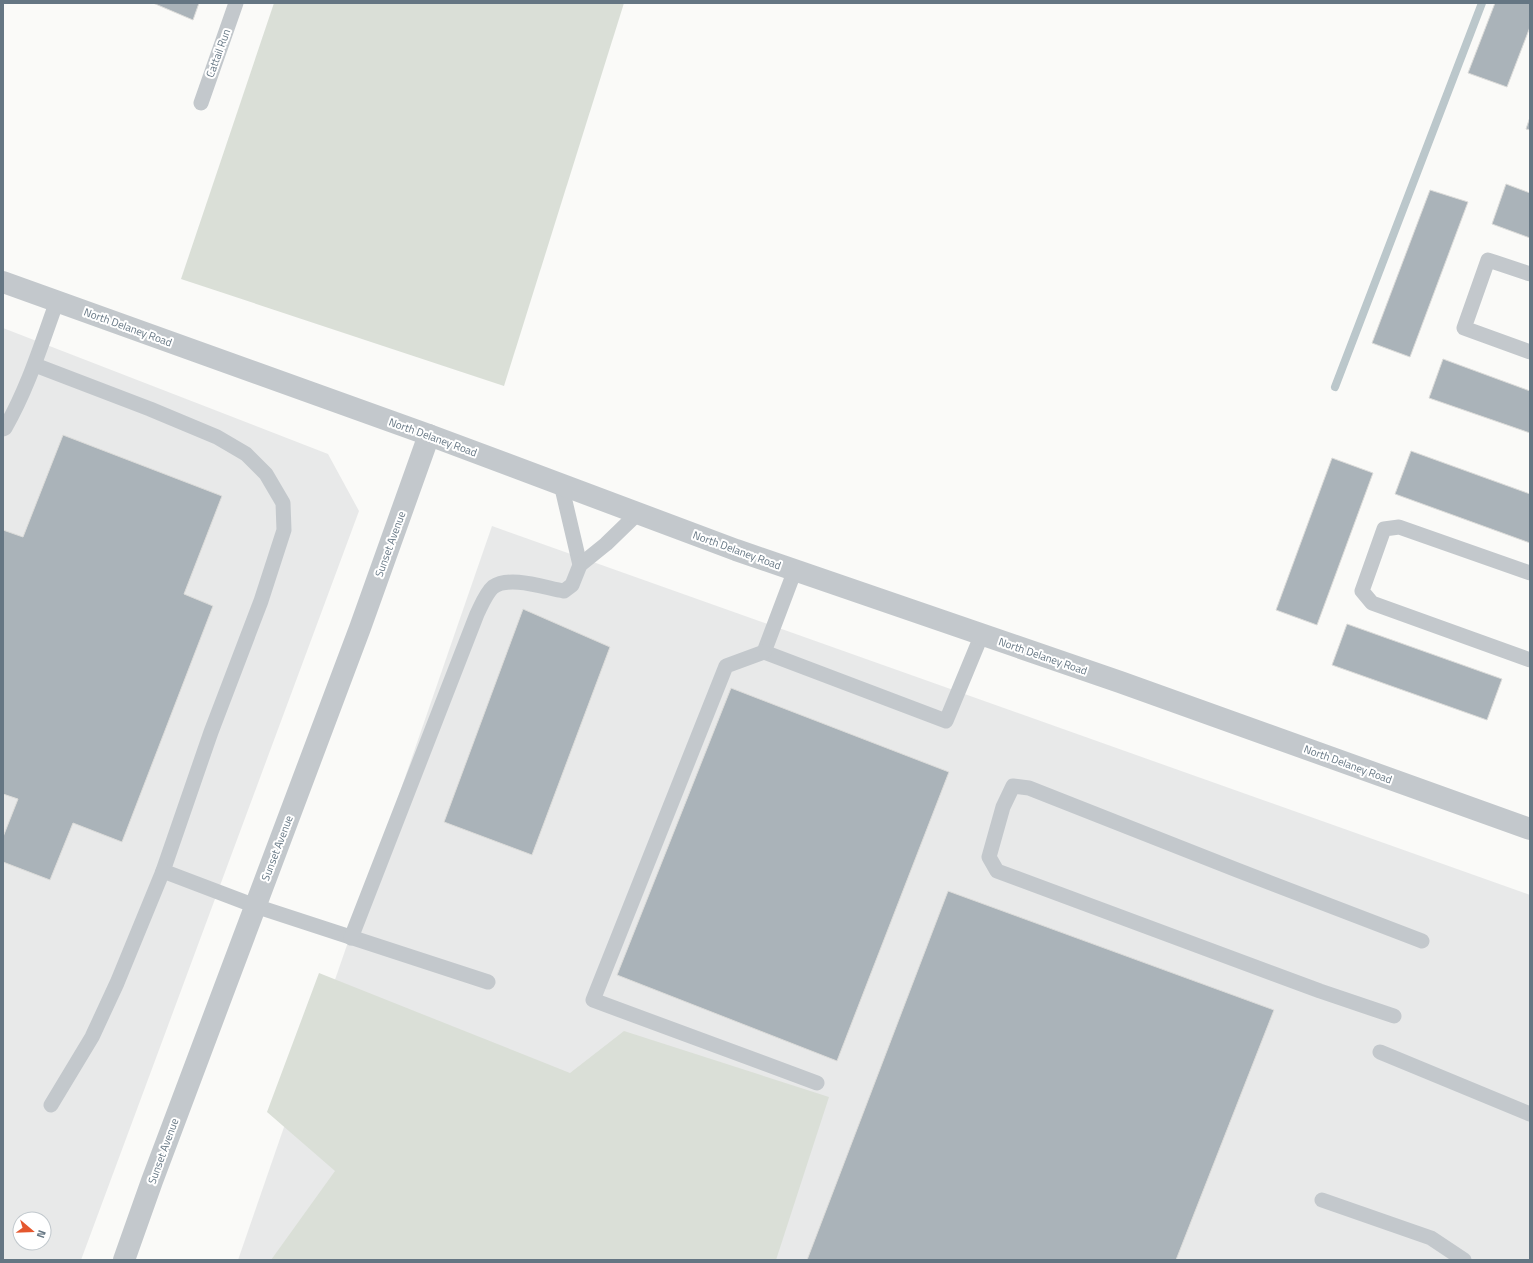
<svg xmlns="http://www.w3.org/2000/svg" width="1533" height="1263" viewBox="0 0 1533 1263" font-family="'Titillium Web',sans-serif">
  <rect width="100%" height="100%" fill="#fafaf8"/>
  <g fill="#e8e9e9" fill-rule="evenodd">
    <path d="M3 328 328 454 359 511 81 1260H3ZM20 1219H44V1243H20Z"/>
    <path d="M492 526 1530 895V1260H238Z"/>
  </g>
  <g fill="#dadfd7">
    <path d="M274 3H624L504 386 181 279Z"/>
    <path d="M319 973 570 1073 624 1031 829 1097 776 1260H271L335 1171 267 1112Z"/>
  </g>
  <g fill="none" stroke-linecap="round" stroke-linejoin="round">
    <path stroke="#bbc7cb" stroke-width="8" d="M1335 387 1482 3"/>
  </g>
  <g fill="#aab3b9" stroke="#dcdcda">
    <path d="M153 3H199L193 20Z"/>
    <path d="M1495 3H1530V27L1507 87 1468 73Z"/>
    <path d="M1530 117V130L1526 129Z"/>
    <path d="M1506 184 1530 193V238L1492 224Z"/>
    <path d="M1430 190 1468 202 1410 357 1372 343Z"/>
    <path d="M1443 359 1530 391V433L1429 398Z"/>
    <path d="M63 435 222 496 184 594 213 606 122 842 73 823 50 880 3 862V837L18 799 3 794V530L23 537Z"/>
    <path d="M1411 451 1530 494V543L1395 494Z"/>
    <path d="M1332 458 1373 473 1317 625 1276 610Z"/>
    <path d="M523 609 610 647 532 855 444 822Z"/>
    <path d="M1347 624 1502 679 1487 720 1332 665Z"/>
    <path d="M731 688 949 772 837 1061 617 975Z"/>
    <path d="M948 891 1274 1010 1176 1260H807Z"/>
  </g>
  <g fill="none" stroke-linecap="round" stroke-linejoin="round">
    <g stroke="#c3c8cc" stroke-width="15">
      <path d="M201 103 236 3"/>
      <path d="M1530 274 1488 260 1464 328 1530 352"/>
      <path d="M35 365 150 409 217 437 246 454 266 474 283 503 284 530 261 601 211 732 163 871 255 906 488 982"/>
      <path d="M3 429 5 428C28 388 41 345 57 301"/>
      <path d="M561 484 580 565"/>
      <path d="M795 570 764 652 946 721 982 634"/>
      <path d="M1530 573 1399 527 1384 529 1362 591 1372 603 1530 660"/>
      <path d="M764 652 726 666 593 1000 817 1083"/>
      <path d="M351 938 477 614C481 606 486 593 493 587 510 575 545 588 564 591L572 585 580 565 606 544 638 513"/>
      <path d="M1394 1016 1320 991 997 871 989 857 1003 807 1013 786 1029 788 1237 870 1422 941"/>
      <path d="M1380 1052 1530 1114"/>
      <path d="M51 1105 92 1037 117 983 163 871"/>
      <path d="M1322 1200 1431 1238 1464 1260"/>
    </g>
    <g stroke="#c3c8cc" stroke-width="22">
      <path d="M3 282 429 435 736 550 1120 682 1530 829"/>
      <path d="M124 1260 152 1181 360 628 429 435"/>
    </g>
  </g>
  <g text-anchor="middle" stroke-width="4" stroke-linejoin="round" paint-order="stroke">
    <g font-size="11" fill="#657683" stroke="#fff">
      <text transform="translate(218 53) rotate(-70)" y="4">Cattail Run</text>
      <text transform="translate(128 327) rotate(20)" y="4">North Delaney Road</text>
      <text transform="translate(433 437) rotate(20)" y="4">North Delaney Road</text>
      <text transform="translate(390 544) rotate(-70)" y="4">Sunset Avenue</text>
      <text transform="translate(737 550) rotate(20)" y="4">North Delaney Road</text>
      <text transform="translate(1043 656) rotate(19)" y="4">North Delaney Road</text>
      <text transform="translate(1348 764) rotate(20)" y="4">North Delaney Road</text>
      <text transform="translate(277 848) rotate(-69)" y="4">Sunset Avenue</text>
      <text transform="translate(163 1151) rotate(-70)" y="4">Sunset Avenue</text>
    </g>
  </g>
  <rect width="1533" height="1263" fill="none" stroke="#657683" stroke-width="8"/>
  <g transform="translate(32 1231) rotate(109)"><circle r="19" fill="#ffffff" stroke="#c1c8cd"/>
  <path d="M0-3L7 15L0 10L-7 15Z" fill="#e4572e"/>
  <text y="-6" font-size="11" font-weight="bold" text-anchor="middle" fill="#657683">N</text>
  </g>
</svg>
